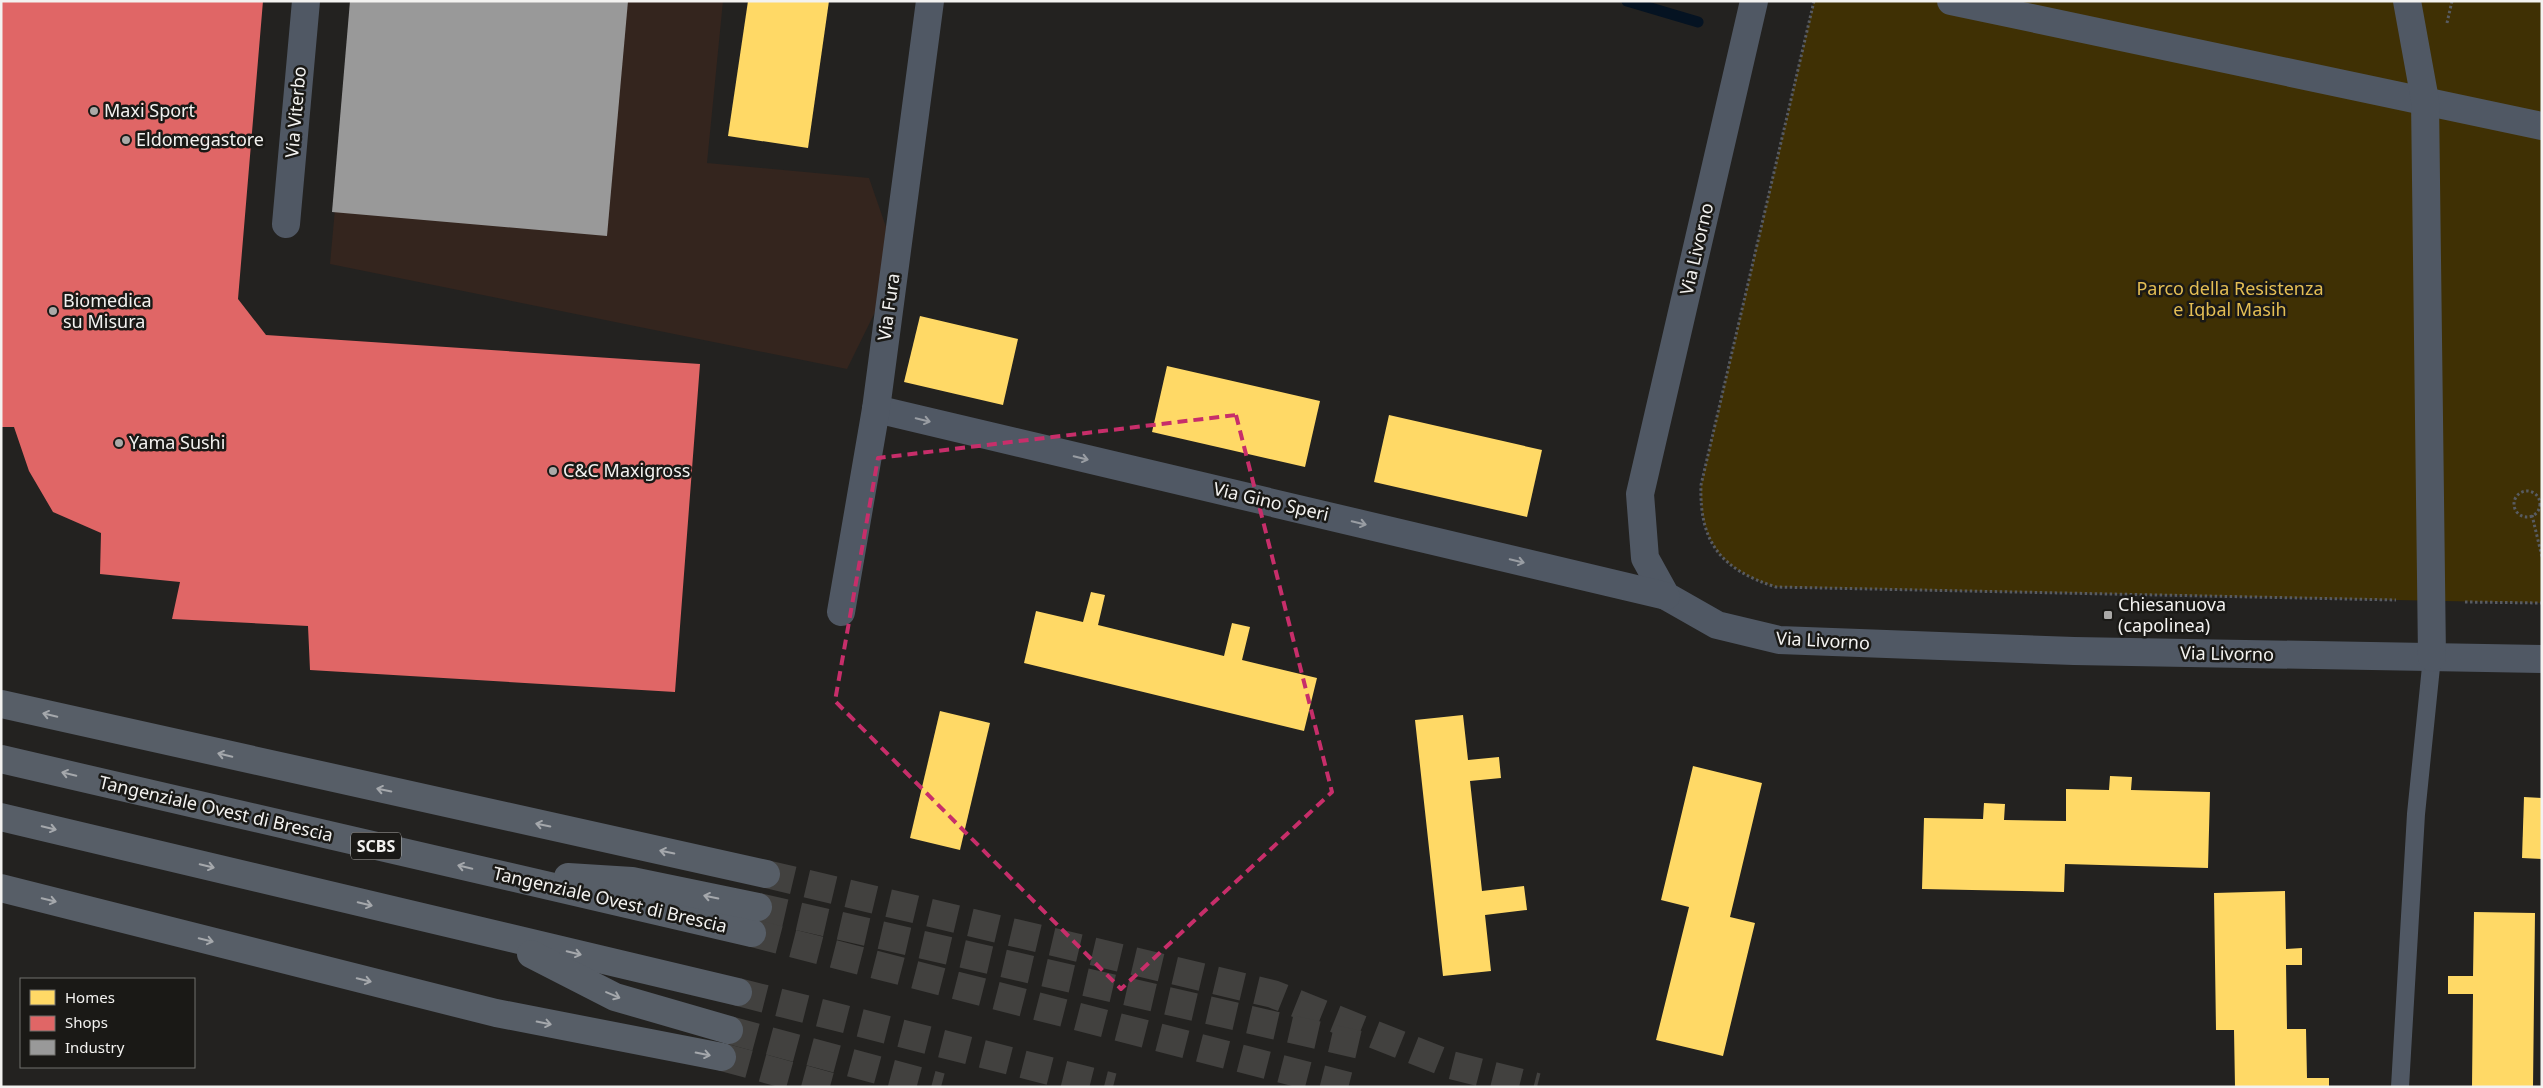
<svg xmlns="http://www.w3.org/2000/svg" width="2543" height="1088" viewBox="0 0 2543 1088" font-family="'Noto Sans',sans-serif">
  <rect width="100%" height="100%" fill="#232220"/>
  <path fill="#34251e" d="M354 1H723L707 163 869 178 886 227 877 308 847 369 330 264Z"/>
  <path fill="#3f3004" d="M1814 1H2542V603L1776 587C1722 570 1699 543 1701 485Z"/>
  <g fill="#ffd966">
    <path d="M748 1H829L808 148 728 136Z"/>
    <path d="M920 316 1018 339 1003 405 904 382Z"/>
    <path d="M1167 366 1320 401 1305 467 1152 432Z"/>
    <path d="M1389 415 1542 450 1527 517 1374 482Z"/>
    <path d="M1091 592 1105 595 1098 625 1224 656 1232 623 1250 627 1242 660 1317 678 1304 731 1024 663 1036 611 1083 622Z"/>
    <path d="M940 711 990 723 960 850 910 838Z"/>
    <path d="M1463 715 1468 760 1499 757 1501 778 1470 781 1482 891 1524 886 1527 910 1485 915 1491 971 1443 976 1415 720Z"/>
    <path d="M1693 766 1762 783 1730 917 1755 923 1723 1056 1656 1040 1689 907 1661 900Z"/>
    <path d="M2110 776 2132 777 2131 790 2210 792 2208 868 2065 864 2064 892 1922 889 1924 818 1983 819 1984 803 2005 804 2004 820 2066 821V789L2109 790Z"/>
    <path d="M2524 797 2542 798V859L2522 858Z"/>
    <path d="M2285 891 2286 949 2302 948V965H2286L2287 1029H2306L2307 1078H2329V1087H2235L2234 1030H2216L2214 893Z"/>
    <path d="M2474 912 2535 913 2533 1087H2472L2473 994H2448V976H2473Z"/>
  </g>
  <path fill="#e06666" d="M1 1H263L238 299 266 335 700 364 675 692 310 670 308 626 172 619 180 582 100 574 101 533 53 512 29 471 14 427H1Z"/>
  <path fill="#999" d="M350 1H628L607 236 332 212Z"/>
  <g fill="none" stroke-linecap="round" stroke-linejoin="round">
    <path stroke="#051322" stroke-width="11" d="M1627 1 1698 22"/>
    <g stroke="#42413f" stroke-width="28" stroke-dasharray="28 14" stroke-linecap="butt">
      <path d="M766 874 1273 994 1451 1065 1537 1087"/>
      <path d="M758 907 1369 1047"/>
      <path d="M752 933 1352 1087"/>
      <path d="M738 992 1113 1087"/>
      <path d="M729 1030 941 1087"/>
      <path d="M722 1057 832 1087"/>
    </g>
    <g stroke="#585b61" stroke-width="3" stroke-dasharray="2.5 2.5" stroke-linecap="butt">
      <path d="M1814 1 1701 485C1699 543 1722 570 1776 587L2396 600"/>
      <path d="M2447 23 2452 1"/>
      <circle cx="2527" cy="504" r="13"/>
      <path d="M2532 515 2542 557"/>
      <path d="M2465 602 2542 603"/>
    </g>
    <path stroke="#505864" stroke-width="18" d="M2400 1087 2416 814 2432 657"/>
    <g stroke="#505864" stroke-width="28">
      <path d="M1754 1 1640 494 1645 558 1666 596 1717 625 1779 640 2074 651 2542 659"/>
      <path d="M1951 1 2542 126"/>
      <path d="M2407 1 2425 100 2432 657"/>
      <path d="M286 224 306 1"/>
      <path d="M876 409 1666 596"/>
      <path d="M841 612 876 409 930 1"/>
    </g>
    <g stroke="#575e67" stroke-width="28">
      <path d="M1 704 766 874"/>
      <path d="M1 759 752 933"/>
      <path d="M1 817 738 992"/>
      <path d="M568 877 632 881 758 907"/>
      <path d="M1 888 496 1013 722 1057"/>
      <path d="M531 954 615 997 729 1030"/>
    </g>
  </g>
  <defs><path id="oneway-shaft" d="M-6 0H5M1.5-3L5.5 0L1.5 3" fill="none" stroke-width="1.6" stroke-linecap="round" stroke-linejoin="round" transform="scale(1.25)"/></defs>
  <g stroke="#999da3">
    <use href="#oneway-shaft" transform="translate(923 420) rotate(13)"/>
    <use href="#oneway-shaft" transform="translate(1081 458) rotate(13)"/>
    <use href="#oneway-shaft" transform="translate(1359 523) rotate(13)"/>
    <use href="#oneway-shaft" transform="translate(1517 561) rotate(13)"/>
  </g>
  <g stroke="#a5a8ac">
    <use href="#oneway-shaft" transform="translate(50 715) rotate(-167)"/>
    <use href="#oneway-shaft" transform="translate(225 755) rotate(-167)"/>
    <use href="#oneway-shaft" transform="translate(69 774) rotate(-167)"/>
    <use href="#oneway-shaft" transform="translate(384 790) rotate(-168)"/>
    <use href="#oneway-shaft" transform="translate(543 825) rotate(-168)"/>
    <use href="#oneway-shaft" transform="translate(49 828) rotate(13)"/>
    <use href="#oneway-shaft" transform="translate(667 852) rotate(-168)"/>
    <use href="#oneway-shaft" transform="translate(207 866) rotate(13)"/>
    <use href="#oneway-shaft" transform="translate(465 867) rotate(-167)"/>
    <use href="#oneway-shaft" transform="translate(711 897) rotate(-168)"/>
    <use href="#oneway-shaft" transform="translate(49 900) rotate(14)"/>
    <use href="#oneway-shaft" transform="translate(365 904) rotate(13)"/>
    <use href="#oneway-shaft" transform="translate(206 940) rotate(14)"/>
    <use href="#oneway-shaft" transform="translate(574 953) rotate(13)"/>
    <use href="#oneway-shaft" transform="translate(364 980) rotate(14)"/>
    <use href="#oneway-shaft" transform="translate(613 995) rotate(23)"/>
    <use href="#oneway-shaft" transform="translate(544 1023) rotate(11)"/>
    <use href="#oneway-shaft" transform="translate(703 1054) rotate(11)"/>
  </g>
  <path fill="none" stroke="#c72e6a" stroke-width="4" stroke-dasharray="10 6" stroke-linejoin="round" d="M1236 415 1332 792 1121 989 835 701 878 458Z"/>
  <g fill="#aaa9a7" stroke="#1a1916" stroke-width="2">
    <circle cx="94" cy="111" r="5"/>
    <circle cx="126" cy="140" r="5"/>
    <circle cx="53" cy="311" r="5"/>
    <circle cx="119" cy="443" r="5"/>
    <circle cx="553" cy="471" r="5"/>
    <rect x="2103" y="610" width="10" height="10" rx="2.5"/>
  </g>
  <g text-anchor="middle" stroke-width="5" stroke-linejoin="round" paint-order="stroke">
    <rect fill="#1a1916" stroke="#b2b1af" stroke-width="1" x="351" y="832.5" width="50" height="27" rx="4"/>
    <g font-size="16" font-weight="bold" fill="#f3f2f0">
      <text x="376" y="852">SCBS</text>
    </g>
    <g font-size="18" fill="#f3f2f0" stroke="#1a1916" text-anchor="start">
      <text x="104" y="117">Maxi Sport</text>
      <text x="136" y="146">Eldomegastore</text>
      <text x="63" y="307">Biomedica<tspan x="63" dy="21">su Misura</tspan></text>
      <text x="129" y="449">Yama Sushi</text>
      <text x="563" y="477">C&amp;C Maxigross</text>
      <text x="2118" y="611">Chiesanuova<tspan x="2118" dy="21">(capolinea)</tspan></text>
    </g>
    <g font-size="18" fill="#f3f2f0" stroke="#1a1916">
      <text transform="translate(296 112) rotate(-85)" y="6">Via Viterbo</text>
      <text transform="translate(1697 249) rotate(-77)" y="6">Via Livorno</text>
      <text transform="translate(889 307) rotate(-82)" y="6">Via Fura</text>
      <text transform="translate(1271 502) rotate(13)" y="6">Via Gino Speri</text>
      <text transform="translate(1823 641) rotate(3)" y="6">Via Livorno</text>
      <text transform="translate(2227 654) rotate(1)" y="6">Via Livorno</text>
      <text transform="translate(216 809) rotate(13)" y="6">Tangenziale Ovest di Brescia</text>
      <text transform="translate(610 900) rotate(13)" y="6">Tangenziale Ovest di Brescia</text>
    </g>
    <g font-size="18" fill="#e4be54" stroke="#1a1916">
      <text x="2230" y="295">Parco della Resistenza<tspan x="2230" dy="21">e Iqbal Masih</tspan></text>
    </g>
  </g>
  <rect width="2543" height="1088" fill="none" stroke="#f3f2f0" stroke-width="5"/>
  <rect x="20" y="978" width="175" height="90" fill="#1a1916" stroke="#71706d"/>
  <rect x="30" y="990" width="25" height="15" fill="#ffd966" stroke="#71706d"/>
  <text x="65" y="1003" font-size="15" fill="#f3f2f0">Homes</text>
  <rect x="30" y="1016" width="25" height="15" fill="#e06666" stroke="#71706d"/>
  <text x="65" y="1028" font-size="15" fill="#f3f2f0">Shops</text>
  <rect x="30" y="1040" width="25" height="15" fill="#999999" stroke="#71706d"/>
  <text x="65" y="1053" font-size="15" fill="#f3f2f0">Industry</text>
</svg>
